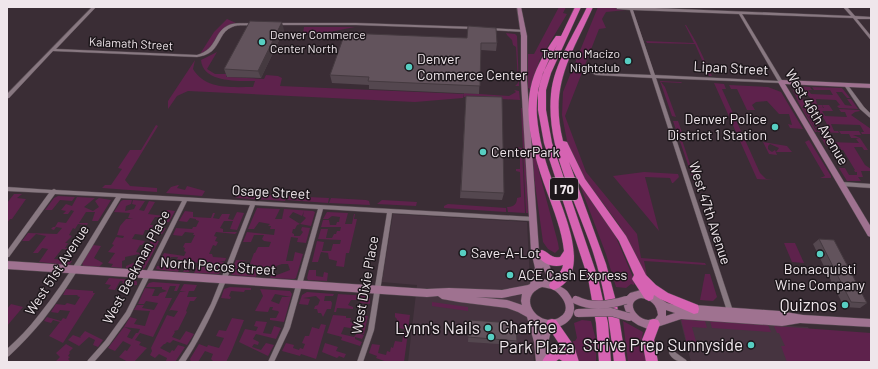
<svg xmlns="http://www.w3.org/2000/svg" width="878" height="369" viewBox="0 0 878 369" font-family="Barlow,sans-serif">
  <rect width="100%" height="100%" fill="#3a2d35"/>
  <g fill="#463440">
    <path d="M393 214 527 222 534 362H408L417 285 382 282Z"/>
    <path d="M680 319 808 327 823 362H691Z"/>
  </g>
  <g fill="#5e224c">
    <path d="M559 7H566L563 13 567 14 540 59 530 89 528 88V54H534Z"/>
    <path d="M598 7H612L626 10 606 12 602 19 606 28 599 29 565 116 586 172 637 234 641 258 705 263 706 265 644 261 647 276H644L620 226 584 178 568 146 562 115 563 92Z"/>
    <path d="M227 19 236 23C213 28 219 47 200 54L214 32Z"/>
    <path d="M685 25H686L696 42 712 76H709L695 44 647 43 646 41 694 43Z"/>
    <path d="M304 27H355L319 34 303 33Z"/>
    <path d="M506 33 515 34 517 36 519 86H515L518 83 516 47 513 45 512 40 507 35Z"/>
    <path d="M217 52 207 69 215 74H227L226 77H227L264 79 266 75 278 76 282 78 280 86 464 94 463 98 415 102 188 91 177 96 168 109V101L195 60 193 69C206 90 231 87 253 87L255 81C238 81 203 83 201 60Z"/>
    <path d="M660 81 681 82 682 83 661 82 665 87 676 117 672 116Z"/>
    <path d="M714 83 724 84 726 89H722L760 173 766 179 773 180 757 179Z"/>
    <path d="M729 85 768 87 781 92 803 129 790 128 788 124 792 125 789 114H779L767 101 756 102 752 105 755 110H747L737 89H731Z"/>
    <path d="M789 86 799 103 793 90 797 91 806 104 813 103 809 100 811 99 805 92H807L805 90 793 89 791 86 810 87 812 90H808L811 94 833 95 830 90H814L812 87 842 88 850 98H847L842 92H836L845 105 852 106 847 99H851L858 109 839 108 837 106 840 105 836 100 816 99 817 105H822L823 108 802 107 817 132H815Z"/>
    <path d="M514 90 519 91 520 100 464 97V93L509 96 516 92Z"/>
    <path d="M822 105H829L833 111H822L825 116 847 117 845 112H841L839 109 859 110 860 111 855 112 851 115 871 129V134H862L861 132H864L860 125 831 124 834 131H838L839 133 818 132 815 127H820L821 130H828L827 127 828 126C823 117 821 111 810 111L819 126H814L803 108H830H824Z"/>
    <path d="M521 108H523L528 213H526Z"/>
    <path d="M673 121H678L684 138 682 140 699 191H697Z"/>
    <path d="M156 125 158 126 125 180 130 186 157 188V192L102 188 105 185H111L122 169 118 168 130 150H141Z"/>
    <path d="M839 131H859L861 135H853L860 138 868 150H864L862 147H854L865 165 871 169V171H861L863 177H858L861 181H847L839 168H845L849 175H857V172H855L854 170H855L843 150H841L840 147 826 146 821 137H827L829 142 859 143 856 139 859 138H851L849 134H841Z"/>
    <path d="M809 140 831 176V178H820L825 176 805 142Z"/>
    <path d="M531 142H533L538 168 558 243 559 249 555 253 548 249 543 242 535 184Z"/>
    <path d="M763 142 787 146 792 152H776L779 148 770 144 768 146V149L772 152 775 150 777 155 769 154Z"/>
    <path d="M515 147 522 148 525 213 508 212 507 207C514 207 517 204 517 198L521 197 520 172 516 171V169H520V149H515Z"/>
    <path d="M644 172 678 174 679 177 673 183H672L670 178 645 177 659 231 613 176Z"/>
    <path d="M578 180 615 235 635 282 634 285 631 284 626 288 616 287 606 254Z"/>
    <path d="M178 185H179L177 188 185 190 187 186 205 191 202 196 166 193 171 187Z"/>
    <path d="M240 193 287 196 285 201 237 198 235 196Z"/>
    <path d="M14 194H22L17 198 26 199 12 219H10L7 223V203Z"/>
    <path d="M58 196 75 197 72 201 60 200 52 210H45L54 198Z"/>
    <path d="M288 196 329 198 328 203 287 200Z"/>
    <path d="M77 197 95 198 84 207 93 211 99 207 95 201 99 198 111 200 98 221H92L95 212H86L79 223H88L87 225 78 224 75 229 73 228 69 235 72 236 65 243H68L65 248H70L69 250 62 249 54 259 64 260 66 257H72L70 260 72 261 69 265 39 262 48 249 42 248 38 253H33L46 236 36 234 29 241H22L28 233 57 234 62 228 56 227 54 230 51 229 53 227H55L58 222 66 223 74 211 71 210 68 214H63L66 211 61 210 66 204 72 206Z"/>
    <path d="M331 198 366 200 369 201 370 205 329 203Z"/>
    <path d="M123 200H132L131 204 126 206 125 211 134 209 136 205 132 204 133 200 145 201 139 210 144 211 149 201 155 202 148 214 164 216 167 210 175 211 169 222H162L164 218 155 217 150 225H153L152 228H166L162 234H154V230H145L143 235 135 234 132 239 145 241 142 245H140L136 252 145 254 151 241H159L145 268 143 269 126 268V266L140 260 139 254 125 257V260L122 261V268L111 267 113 264 108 263 115 253 108 252 114 245 112 244 116 237 123 238 124 236 117 235 120 226 126 219H133L128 218 130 213 114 212 121 201Z"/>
    <path d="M382 200 417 202 416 206 377 204Z"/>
    <path d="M448 204 506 208V212L444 208V206Z"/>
    <path d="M257 208 280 209 275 219H282L284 209 313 211 315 212 311 226 300 224 306 218 303 216 304 211 302 216 293 212 289 217 300 224 297 225 295 229H293L292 233 294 234V236H300L303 232 301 230 302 227 310 228 306 243 297 242 298 238 291 237 286 261H293L295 252 303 254 296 278 294 279 270 278 272 274 277 275 290 270 288 264H282L276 266 277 268 268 267 266 274 263 273 265 267 252 268 253 264H250L251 261H244L241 269H232L236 260 251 261 254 253H255L258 247H269L271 242 264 241 262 239 264 235H254L251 242H243L247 232 274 235 275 229H270L271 226H268L270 224 259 222 254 229H248Z"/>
    <path d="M185 211 193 212V217L211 218 213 213H215L213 218 219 219 222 214H230L228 219 233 220 237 212 244 213 237 230 230 229 233 221H224L220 228 223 229V232H237L235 234 216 232 214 236 217 237 215 241 218 242 216 246 213 245 209 254H212L213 257 226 258 225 261H219L224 262 219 274 194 273 199 263 193 262 189 272H183L186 267 189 266 191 261 183 260 178 272 156 269 157 266 176 267 179 260 177 259 178 257H171L168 260 161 259 164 253 184 256 186 252 184 251 185 248 183 247 185 243H191L195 235H193L194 233 185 232 182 236 173 235 176 228 192 229 193 227H196L199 221 196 220V219L190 218 187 222 179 221Z"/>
    <path d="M327 212 348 213 345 224H352L354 214H355L354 219H357L349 253H346L344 267 336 266 337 261 329 259 328 253 321 252 318 262H312L317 241 324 242 322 251H331L333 244H340L341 240 318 239 321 229H328L326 238H332L334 234H336L337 231H340L341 227H321L323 220H329L330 225H336L337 222H339L340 217 332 216 328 219H323Z"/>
    <path d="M784 243H795L804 263 792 262Z"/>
    <path d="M93 245 101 246 94 258 103 263 99 267 83 266 82 263Z"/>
    <path d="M233 269 248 272 252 269H258L256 277 232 275 231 273Z"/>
    <path d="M309 270H316V276L323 277 324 272 328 273 327 281 308 280 307 278Z"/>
    <path d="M705 274H710L717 297 713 301 700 300Z"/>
    <path d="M109 278 135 280 137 282V285H129V284L122 283 123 281H120L115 290 108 289 111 285 105 284Z"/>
    <path d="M153 282 180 284 177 291H174L176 286H170L165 298H172L153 337 140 333 135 340 141 342 139 345 147 348 145 350 134 362H128L119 357 125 350 127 351 131 345 123 341 115 351 108 348 124 327 131 330 127 337 132 339 136 333H138L140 329 124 327 130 317 137 319 134 324 145 326 150 311 134 310 137 305H144L142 308 154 310 158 303 146 301 144 304H138L145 288 155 289 152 296H158L160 293 167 291 162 289V287H146L149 283Z"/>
    <path d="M184 284 197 285 194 291H189L187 297H197L194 301H190L186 311 187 312 178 330 174 331 175 332 172 337 180 340 186 331 194 334 187 345 173 340 170 343 167 342 165 344H164L160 348 170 353 172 350 174 351 178 345 185 347 175 362 166 361 167 358 159 354 155 358 150 355 152 351 151 348 167 315 174 317 178 311 171 310 169 311 180 292H186L180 291Z"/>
    <path d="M230 287 251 288V290H245L244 292 231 291 229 296 231 297 230 299 221 298 224 289Z"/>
    <path d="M66 289 93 291V293H95L63 343 49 336 60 322 53 320 51 323 44 321 47 317 61 321 63 318 66 319 70 311 60 310 58 313 51 312 56 304 65 305 67 303 75 305 80 297 77 296 78 295H63Z"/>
    <path d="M260 289 290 291 292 294 291 297 275 294 271 301 279 304 282 297H291L284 322 270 320V318H276L279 312 278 311 272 310 273 307H270L268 312 255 311 263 296Z"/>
    <path d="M307 292 334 294 333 296H325L324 301H331L332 303 331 309H327L323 317 321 313H318L317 309H314L315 306 318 305 320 300 316 296 303 298 310 299 308 305 299 304 302 295Z"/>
    <path d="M338 294 368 296 370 299V304L360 303 361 300H351L348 305 353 307V309L337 308 336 312H334Z"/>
    <path d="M432 302 468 307V311L432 306Z"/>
    <path d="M11 304 23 307 7 326V309Z"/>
    <path d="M395 313 410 315 408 330 395 327 397 319 395 317Z"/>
    <path d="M333 315 346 316V318H351L350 322 357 323 359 316H368L364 334 358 333 359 329 356 327V329L344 327 341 334 354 337 357 333 364 335 362 339 355 337V339L362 342 360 346 341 340 342 337 327 333Z"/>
    <path d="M232 318 244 320 232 350 226 362H214L211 359 213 354 205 351 198 362H191L190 359 199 344 207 347 208 345 219 348 224 338 216 336 219 330 226 331Z"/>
    <path d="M681 319 705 321 707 328 692 327 697 345 687 344Z"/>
    <path d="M582 320 591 321 596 340V362H576L573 341H575L577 338 574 323Z"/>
    <path d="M256 321 267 322 263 333 271 334 274 326 281 328 276 339 256 334 253 339 259 342 258 345 254 344 252 347 261 350 266 343 274 345 268 356 239 342 245 329 256 331 258 327 254 326Z"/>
    <path d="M623 321 643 332 642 339 638 341C640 349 645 354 648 362H628Z"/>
    <path d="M710 321 768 325 771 332 712 328Z"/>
    <path d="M321 324 326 325 316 359 301 354 300 356 282 351 286 343 294 345 293 348 299 350 300 348 303 349 305 344 302 343 305 336H309L312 327 319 329Z"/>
    <path d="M774 326 871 333V362H787L781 346H785L779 333H777Z"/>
    <path d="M85 331 103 340 98 347 93 345 95 340 89 337 79 346 68 340 73 335 81 338 80 337Z"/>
    <path d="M404 331 408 332 404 362H387L376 358 377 356 369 353 372 344 380 345 378 353 386 355 387 351 390 352 391 347 393 348 395 341 402 342Z"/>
    <path d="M325 343 338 347 336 351 346 354 344 358 339 356 337 358 322 352Z"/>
    <path d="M66 344 73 348 69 352 70 353 68 356 70 357 68 359 71 362H55L60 357 56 353Z"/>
  </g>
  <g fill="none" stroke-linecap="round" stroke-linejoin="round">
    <defs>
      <g id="street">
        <path d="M92 7H96L56 49 197 55C218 49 213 32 229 25 237 22 246 24 254 23L256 24 254 25C247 26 239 24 232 27 221 31 220 44 212 51 207 55 202 56 197 57L53 51 9 98H7V94Z"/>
        <path d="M617 7H631L851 16 843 7H847L855 16 871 17V19H857L871 36V39H870L853 18 742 14 783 82 782 83 656 78 733 311 732 313 730 314 728 313 727 311 652 78 596 75 589 72 591 71 597 73 651 75 630 10 618 9H617ZM633 10 739 14 778 81 655 75Z"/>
        <path d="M275 23H356L474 27 476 28 474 29 356 25H276L274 24Z"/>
        <path d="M489 28 524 30 526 31 524 32 490 30 488 29Z"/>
        <path d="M845 84H847L864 107 871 114V118L869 117 860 109 844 85Z"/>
        <path d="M842 182 871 184V188L842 186 840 185V183Z"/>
        <path d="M7 187 52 190 54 189 56 190 533 217H535L536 219 535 221H533L392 213 374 330 363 362H357L368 330 387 213 323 209 290 328 274 362H268L284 327 318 209 255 205C234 259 217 313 185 362H178L191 342 211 304 227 264 250 205 187 201 130 316 109 345 94 362H87L88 360 105 341 126 312 182 201 121 198C96 239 73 282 43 320 32 333 21 345 9 356L7 357V349C18 339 29 328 38 316 68 279 91 237 116 197L55 194 9 257H7V251L49 193 7 191Z"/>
        <path d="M672 350 686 360 687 362C679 362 673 361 669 353L670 351Z"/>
      </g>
      <g id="secondary">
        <path d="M517 7H521L527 36V81L539 251 545 252C547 257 554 281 557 284 560 287 564 288 567 291 581 308 573 325 553 328 547 338 548 351 549 362H536L534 342 527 317 518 312 507 308 459 302 442 299 438 296 427 297 7 269V261L427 289 449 288 502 290 528 285 530 284 535 268 531 251 521 81V36ZM543 267 548 280 542 279 539 280ZM542 287C546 288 550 288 554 290 563 296 572 310 560 317 541 330 514 298 542 287ZM522 294 521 301 522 305 507 300 476 297 502 298ZM538 325 544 327 541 336Z"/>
        <path d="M781 80 871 84V88L785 84 871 227V237L868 236 778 82Z"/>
        <path d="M641 290 652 293 667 303 675 305H694L779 311 803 315 871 319V327L800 323 782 326 681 319 657 327 648 329 638 325 632 321 627 315 624 306 626 297 630 293ZM641 298C651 299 657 305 658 315L655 319C654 319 649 320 648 320 637 319 624 302 641 298ZM666 310 675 313 666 316Z"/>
      </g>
      <g id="highway">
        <path d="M575 7H581L551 73 546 90V110L552 143 598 278 608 323 611 362H599L596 323 588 278 544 143 538 110V90L543 73 557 45C543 69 535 90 537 117 539 138 544 158 551 177 560 205 596 274 554 290L550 288 549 285C552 277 562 274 563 265 553 268 542 264 537 254L538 251 542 250C549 252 551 259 560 257L564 251C562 231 554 211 547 192 535 159 522 118 532 82 537 65 546 50 556 36H561Z"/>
        <path d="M587 7H593C571 56 549 85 563 141L567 142 585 179 626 236 646 275 656 285 668 293 698 305 699 309 698 313 694 314 660 299 654 295 653 299 649 301 645 299 632 279 634 275 619 241 579 183 569 162 606 264 617 305 626 362H614C610 324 604 285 592 249 575 199 546 148 551 94 554 63 574 35 587 7Z"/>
        <path d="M552 319 556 320 574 346 579 362H564L559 359 555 362H542C546 353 552 347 562 348L546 324 548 320Z"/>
        <path d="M654 319 658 320 660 324 654 340 658 362H646L642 340 650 320Z"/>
      </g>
    </defs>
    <use href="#street" stroke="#574b52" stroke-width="1"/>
    <use href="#secondary" stroke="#574b52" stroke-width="1"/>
    <use href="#highway" stroke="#574b52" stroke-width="1"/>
    <use href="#street" fill="#887881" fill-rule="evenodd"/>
    <use href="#secondary" fill="#9f7290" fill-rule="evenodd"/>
    <use href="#highway" fill="#d663b2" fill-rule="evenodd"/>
    <defs>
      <g id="secondary-bridge">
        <path d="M576 300C593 308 609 305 626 300"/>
        <path d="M578 313 611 312 629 317"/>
      </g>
    </defs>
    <use href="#secondary-bridge" stroke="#574b52" stroke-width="9" stroke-linecap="butt"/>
    <use href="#secondary-bridge" stroke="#9f7290" stroke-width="8"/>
  </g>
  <g fill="#54474f">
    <path d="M284 30 261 78 227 77 224 69Z"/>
    <path d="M467 38 497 43 496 51 481 50 479 94 369 89V85L332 83 330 75Z"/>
    <path d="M466 96 504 193 502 200 460 198Z"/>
    <path d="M819 239 867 303 860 308 844 307 813 244Z"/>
    <path d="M469 320 513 327 517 341 515 345 468 342Z"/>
  </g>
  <path fill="#453a40" d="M282 22 284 30 261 78 258 71Z"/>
  <g fill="#62535c" stroke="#453a40">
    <path d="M250 21 282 22 258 71 224 69Z"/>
    <path d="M468 26 496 28 497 43H481L480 86 368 81 369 77 330 75 345 33 467 38Z"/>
    <path d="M466 96 502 97 504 193 461 191Z"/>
    <path d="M819 239 834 240 867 303 851 302Z"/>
    <path d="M469 320 513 323V327H516L517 341 468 337Z"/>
  </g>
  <g fill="#57cec2" stroke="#1d171b" stroke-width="1.5">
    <circle cx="262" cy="42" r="4"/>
    <circle cx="628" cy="61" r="4"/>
    <circle cx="409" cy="67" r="4"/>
    <circle cx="775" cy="127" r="4"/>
    <circle cx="483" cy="152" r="4"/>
    <circle cx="463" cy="253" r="4"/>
    <circle cx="820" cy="254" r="4"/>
    <circle cx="510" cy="275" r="4"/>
    <circle cx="845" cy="305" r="4"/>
    <circle cx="488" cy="328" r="4"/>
    <circle cx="491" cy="337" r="4"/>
    <circle cx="751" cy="345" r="4"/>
  </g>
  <g text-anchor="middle" stroke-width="3" stroke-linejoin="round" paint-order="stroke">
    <g font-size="12" fill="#efe6eb" stroke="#1d171b" text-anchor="start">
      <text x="270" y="39">Denver Commerce<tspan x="270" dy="14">Center North</tspan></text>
      <text x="620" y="58" text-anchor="end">Terreno Macizo<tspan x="620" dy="14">Nightclub</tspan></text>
    </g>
    <g font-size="12" fill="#efe6eb" stroke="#1d171b">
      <text transform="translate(131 44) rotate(3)" y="4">Kalamath Street</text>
    </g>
    <rect fill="#1d171b" stroke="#b0a8ad" stroke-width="1" x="550" y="178" width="28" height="22" rx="3"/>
    <g font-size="13" font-weight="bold" fill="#efe6eb">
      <text x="564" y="194">I 70</text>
    </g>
    <g font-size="14" fill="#efe6eb" stroke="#1d171b" text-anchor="start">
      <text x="417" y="64">Denver<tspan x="417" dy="16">Commerce Center</tspan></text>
      <text x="767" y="124" text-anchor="end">Denver Police<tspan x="767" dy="16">District 1 Station</tspan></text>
      <text x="491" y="157">CenterPark</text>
      <text x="471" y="258">Save-A-Lot</text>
      <text x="820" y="274" text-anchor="middle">Bonacquisti<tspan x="820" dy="16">Wine Company</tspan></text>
      <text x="518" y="280">ACE Cash Express</text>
    </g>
    <g font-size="14" fill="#efe6eb" stroke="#1d171b">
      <text transform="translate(731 68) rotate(3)" y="5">Lipan Street</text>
      <text transform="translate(817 117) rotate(59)" y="5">West 46th Avenue</text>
      <text transform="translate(271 192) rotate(3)" y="5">Osage Street</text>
      <text transform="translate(710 213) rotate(72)" y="5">West 47th Avenue</text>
      <text transform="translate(218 266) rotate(4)" y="5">North Pecos Street</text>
      <text transform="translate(136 267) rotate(-62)" y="5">West Beekman Place</text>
      <text transform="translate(57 270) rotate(-57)" y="5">West 51st Avenue</text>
      <text transform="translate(365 285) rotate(-80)" y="5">West Dixie Place</text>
    </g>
    <g font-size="17" fill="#efe6eb" stroke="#1d171b" text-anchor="end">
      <text x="837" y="311">Quiznos</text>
      <text x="499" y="333" text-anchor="start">Chaffee<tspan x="499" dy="20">Park Plaza</tspan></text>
      <text x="480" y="334">Lynn's Nails</text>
      <text x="743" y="351">Strive Prep Sunnyside</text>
    </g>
  </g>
  <rect width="878" height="369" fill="none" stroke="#efe6eb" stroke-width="16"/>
</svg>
